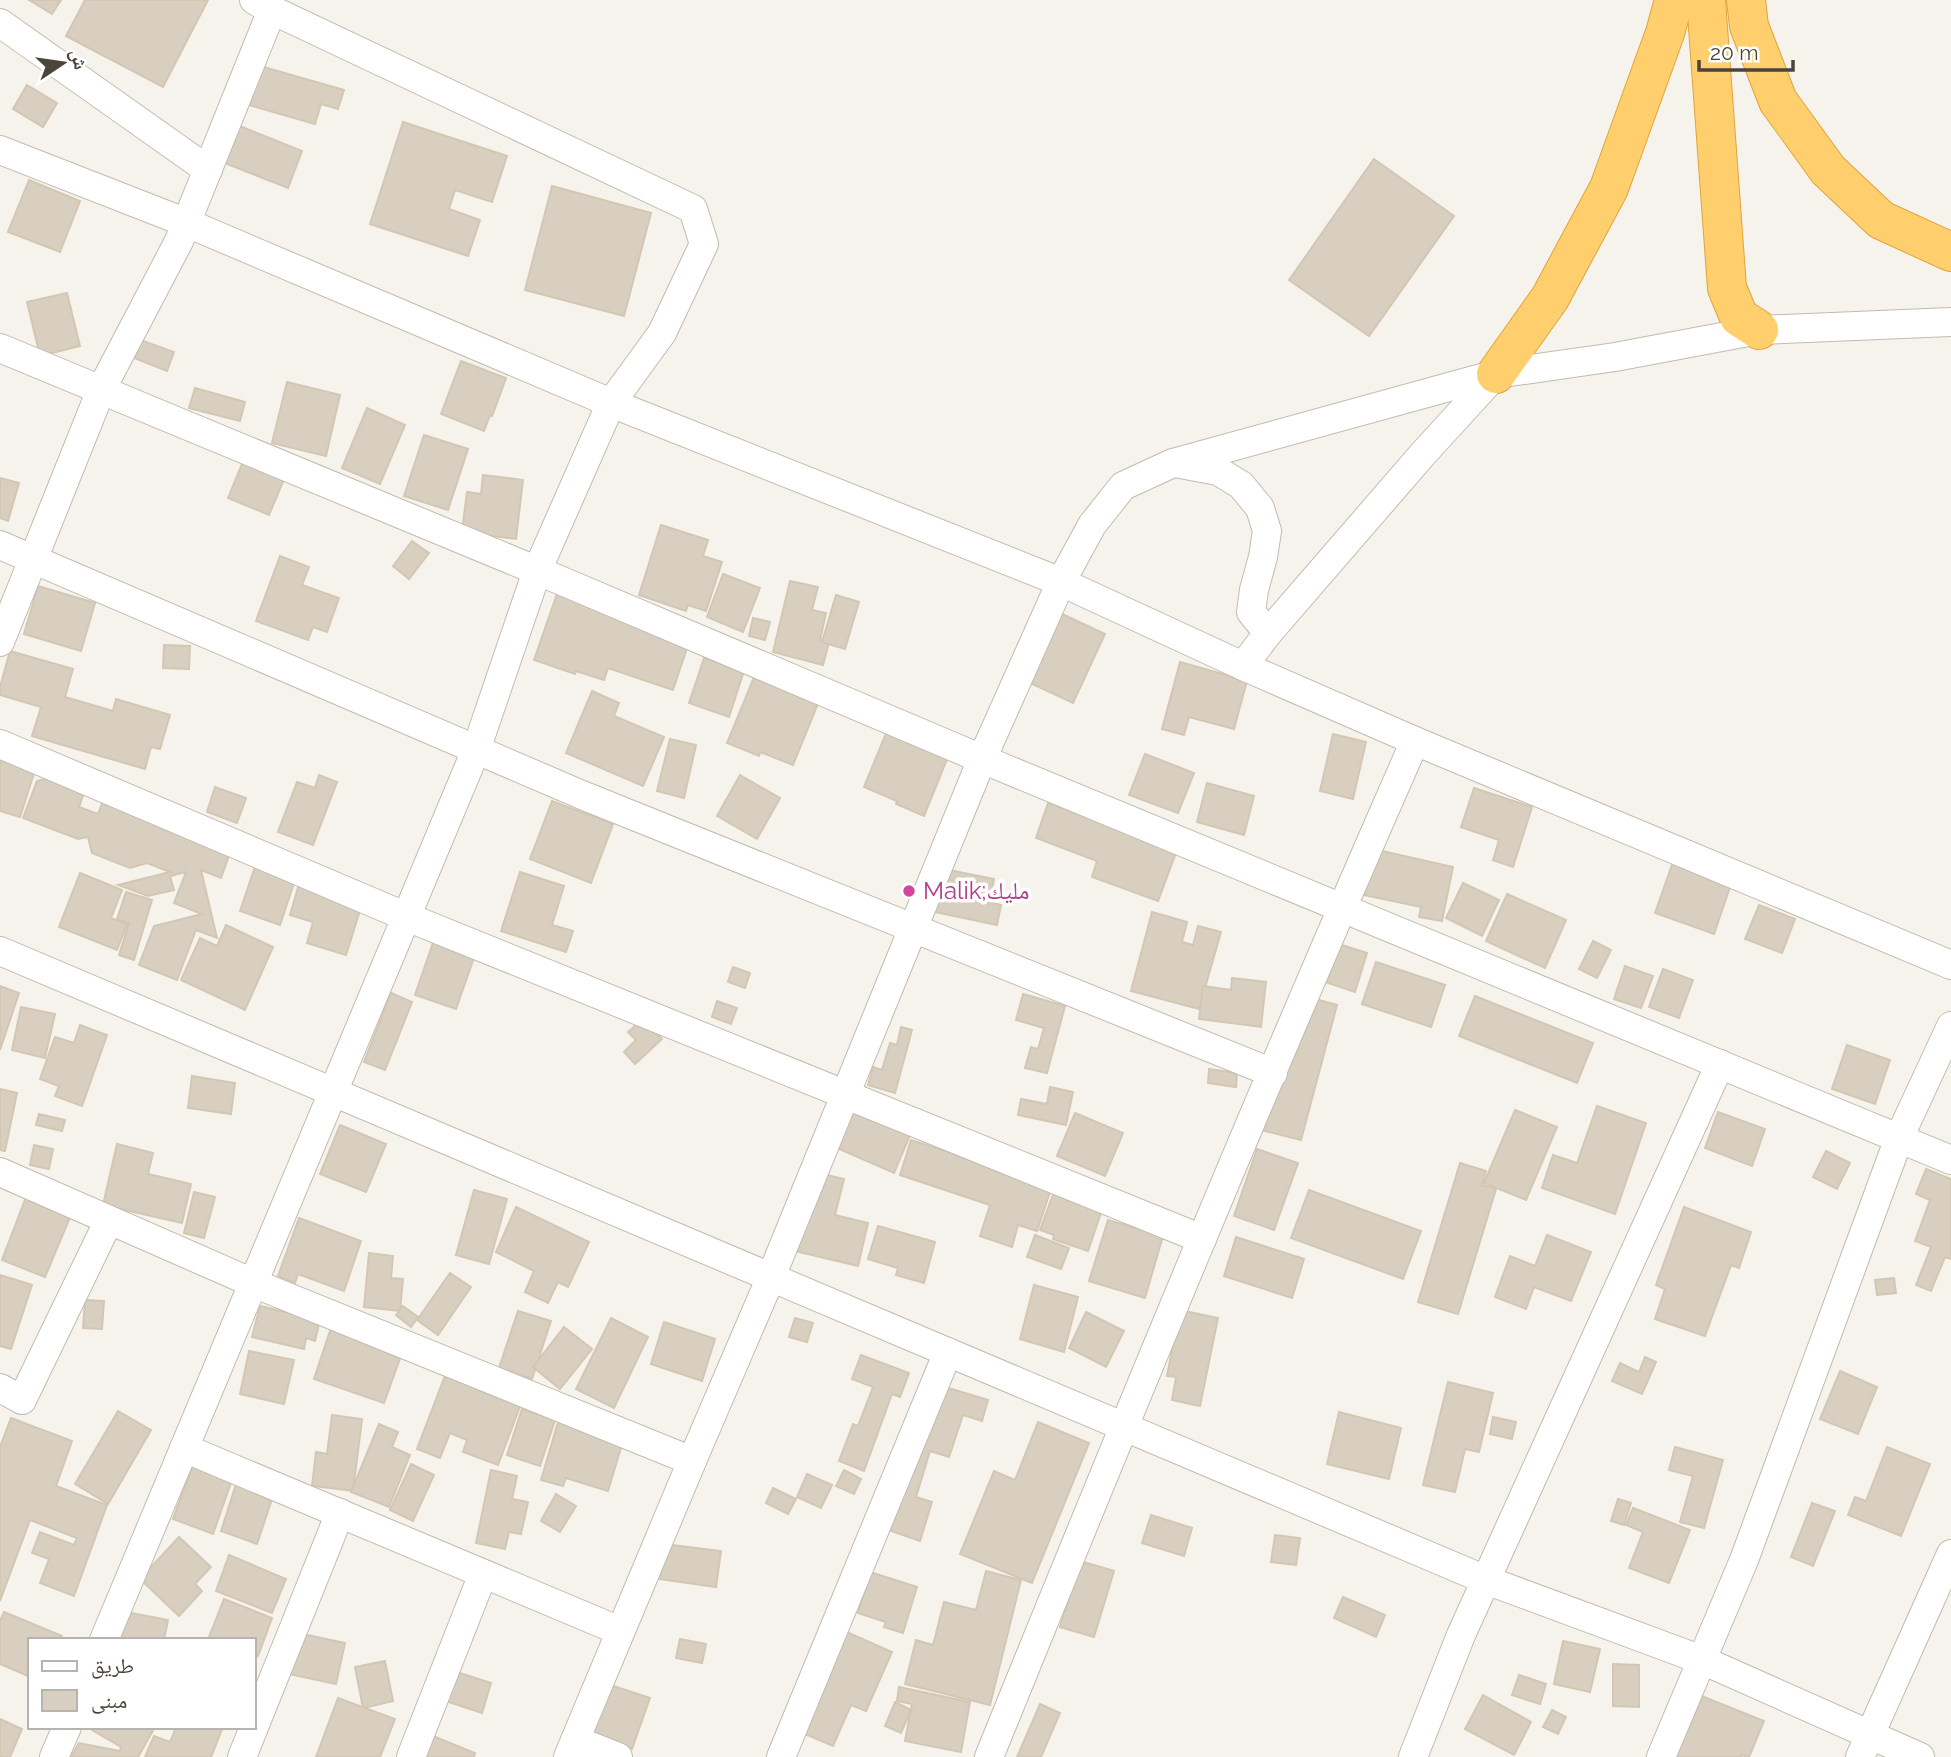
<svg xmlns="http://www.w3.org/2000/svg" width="1951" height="1757" viewBox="0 0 1951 1757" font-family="Raleway,'Noto Naskh Arabic',sans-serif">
  <rect width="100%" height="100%" fill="#f6f3ec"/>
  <g fill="#d8cfc1" stroke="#d3c7b4" stroke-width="2">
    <path d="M29 0H61L52 14Z"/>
    <path d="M85 0H208L163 87 66 36Z"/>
    <path d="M253 64 344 90 338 109 321 104 315 124 242 103Z"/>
    <path d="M27 85 57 103 43 127 13 109Z"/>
    <path d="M403 122 507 156 492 202 455 190 449 209 480 220 468 256 370 224Z"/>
    <path d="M232 123 302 151 288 188 217 160Z"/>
    <path d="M1374 159 1454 216 1369 336 1289 280Z"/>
    <path d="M29 180 80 201 60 252 8 232Z"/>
    <path d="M552 186 651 213 624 316 525 290Z"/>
    <path d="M67 293 80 346 40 356 27 302Z"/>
    <path d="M140 340 174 352 167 371 134 358Z"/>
    <path d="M461 361 506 378 492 416 490 415 484 431 441 414Z"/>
    <path d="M287 382 340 395 326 456 272 443Z"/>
    <path d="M195 388 245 402 240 421 189 408Z"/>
    <path d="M367 408 405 425 380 484 342 468Z"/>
    <path d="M424 435 468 449 448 510 404 496Z"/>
    <path d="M244 459 285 477 269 515 228 498Z"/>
    <path d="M483 475 523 480 516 539 462 532 467 492 481 494Z"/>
    <path d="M0 478 19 483 8 521 0 518Z"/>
    <path d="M661 525 708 540 703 556 722 562 706 611 688 605 686 611 639 595Z"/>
    <path d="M412 541 429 553 409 579 393 566Z"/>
    <path d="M280 556 309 567 302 585 339 598 327 632 313 627 308 640 256 621Z"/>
    <path d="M723 574 760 588 743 632 707 617Z"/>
    <path d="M790 581 818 587 812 610 826 613 820 640 829 642 823 665 773 652Z"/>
    <path d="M38 586 95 603 81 651 24 634Z"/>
    <path d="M558 591 688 645 673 690 608 668 604 680 576 671 575 674 534 660Z"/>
    <path d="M836 595 859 602 845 649 822 642Z"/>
    <path d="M1060 613 1105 634 1073 703 1028 682Z"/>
    <path d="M753 618 770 622 765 640 749 636Z"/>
    <path d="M164 645 190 646 189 669 163 668Z"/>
    <path d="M10 651 73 669 65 697 113 711 116 699 170 715 160 749 151 747 145 769 32 736 41 707 0 695V687Z"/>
    <path d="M704 658 744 671 729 717 689 703Z"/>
    <path d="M1180 662 1247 681 1234 729 1189 717 1184 735 1162 729Z"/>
    <path d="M757 670 821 696 793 765 760 752 759 756 727 743Z"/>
    <path d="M592 691 619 703 614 716 664 737 643 786 566 753Z"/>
    <path d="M889 726 950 752 924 816 896 804 897 801 864 787Z"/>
    <path d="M1333 734 1366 742 1353 799 1320 791Z"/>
    <path d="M670 739 696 745 684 798 657 791Z"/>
    <path d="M0 752 37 764 20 817 0 811Z"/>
    <path d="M1145 754 1194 773 1178 813 1129 795Z"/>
    <path d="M319 775 337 782 313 845 278 832 297 782 315 788Z"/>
    <path d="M740 775 780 798 757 839 717 816Z"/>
    <path d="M52 777 85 790 79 807 98 814 104 798 232 847 221 878 201 870 217 938 196 930 177 980 139 965 154 926 202 914 174 903 186 872 170 876 174 890 148 896 118 885 170 872 147 863 130 868 92 853 88 837 78 839 23 818 37 781Z"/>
    <path d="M1207 783 1254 796 1244 835 1197 822Z"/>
    <path d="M215 787 246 798 237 823 207 812Z"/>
    <path d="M1474 788 1532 807 1513 867 1493 860 1499 840 1461 827Z"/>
    <path d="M552 801 613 824 591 883 530 859Z"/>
    <path d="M1048 803 1177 850 1158 901 1092 877 1097 861 1036 838Z"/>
    <path d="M1369 848 1453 867 1442 921 1419 917 1421 907 1359 894Z"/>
    <path d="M257 861 297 874 280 925 240 911Z"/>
    <path d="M1673 862 1731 884 1714 934 1655 913Z"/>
    <path d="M944 869 994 879 989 902 1001 905 997 925 935 912Z"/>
    <path d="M520 872 564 886 552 925 573 931 566 952 501 931Z"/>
    <path d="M80 873 122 890 111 918 127 924 117 950 59 927Z"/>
    <path d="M1463 883 1499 900 1482 936 1446 918Z"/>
    <path d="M299 884 362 904 346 955 307 943 313 922 290 915Z"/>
    <path d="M126 892 152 900 134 960 119 955 129 923 117 919Z"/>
    <path d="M1507 894 1566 920 1545 968 1486 941Z"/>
    <path d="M1759 905 1795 919 1782 953 1745 939Z"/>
    <path d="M1152 912 1187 922 1182 942 1193 945 1198 926 1221 932 1199 1009 1131 991Z"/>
    <path d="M226 925 273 947 245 1010 181 980 200 938 217 946Z"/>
    <path d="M436 934 477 949 456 1009 415 995Z"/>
    <path d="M1326 940 1367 953 1355 992 1314 978Z"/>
    <path d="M1593 941 1611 950 1597 978 1579 969Z"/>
    <path d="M1376 962 1445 985 1431 1027 1362 1004Z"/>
    <path d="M1625 966 1653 976 1641 1008 1614 999Z"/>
    <path d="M733 967 750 973 745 988 728 982Z"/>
    <path d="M1663 969 1693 980 1679 1018 1649 1007Z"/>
    <path d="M1232 978 1266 982 1261 1027 1199 1019 1203 986 1231 990Z"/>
    <path d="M0 986 19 993 0 1050Z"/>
    <path d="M391 993 412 1002 385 1070 364 1062Z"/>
    <path d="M1023 994 1065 1006 1047 1073 1025 1068 1031 1047 1038 1049 1044 1028 1016 1020Z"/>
    <path d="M1297 994 1337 1005 1301 1140 1261 1130Z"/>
    <path d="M1475 996 1593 1043 1577 1083 1459 1036Z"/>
    <path d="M717 1001 737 1008 731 1024 712 1017Z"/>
    <path d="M21 1007 55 1014 45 1058 12 1050Z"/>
    <path d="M643 1019 662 1039 635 1064 624 1052 636 1040 628 1032Z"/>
    <path d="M80 1025 107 1035 82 1106 55 1096 59 1086 40 1079 55 1037 74 1043Z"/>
    <path d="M901 1027 912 1030 895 1093 868 1085 873 1067 882 1070 890 1043 897 1045Z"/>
    <path d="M1847 1045 1890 1060 1875 1104 1832 1089Z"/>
    <path d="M1209 1069 1237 1073 1236 1087 1208 1083Z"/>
    <path d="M192 1076 235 1083 231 1114 188 1108Z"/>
    <path d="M1050 1087 1073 1092 1066 1125 1018 1115 1021 1099 1047 1104Z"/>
    <path d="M0 1089 17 1093 5 1151 0 1150Z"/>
    <path d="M846 1105 911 1133 894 1173 830 1145Z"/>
    <path d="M1597 1106 1646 1123 1615 1214 1542 1188 1553 1155 1577 1163Z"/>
    <path d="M1515 1110 1557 1127 1526 1200 1484 1183Z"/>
    <path d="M1718 1112 1765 1129 1752 1166 1705 1148Z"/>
    <path d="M1075 1113 1123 1133 1105 1176 1057 1156Z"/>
    <path d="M39 1114 65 1120 62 1131 36 1125Z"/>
    <path d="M340 1125 386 1144 366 1192 320 1174Z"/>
    <path d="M911 1140 1052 1186 1037 1231 1018 1225 1012 1247 980 1236 990 1205 900 1175Z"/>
    <path d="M117 1144 153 1153 148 1174 191 1184 182 1223 103 1205Z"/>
    <path d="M34 1145 53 1149 49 1169 30 1165Z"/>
    <path d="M1257 1149 1298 1163 1274 1230 1234 1216Z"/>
    <path d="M1826 1151 1850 1163 1837 1189 1813 1177Z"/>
    <path d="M1460 1163 1486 1171 1482 1185 1496 1189 1458 1314 1418 1302Z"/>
    <path d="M1926 1169 1951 1179V1259L1945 1257 1931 1291 1916 1285 1931 1247 1915 1241 1930 1200 1916 1194Z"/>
    <path d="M814 1172 844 1179 835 1215 868 1223 858 1266 795 1251Z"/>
    <path d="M1055 1189 1103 1207 1088 1251 1053 1239 1054 1235 1040 1230Z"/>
    <path d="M474 1190 507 1199 489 1264 456 1255Z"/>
    <path d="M1309 1190 1421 1231 1403 1279 1291 1238Z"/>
    <path d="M194 1192 215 1197 204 1238 184 1233Z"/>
    <path d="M26 1197 71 1215 45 1277 2 1260Z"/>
    <path d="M516 1207 589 1242 568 1287 558 1282 548 1303 525 1292 534 1271 496 1252Z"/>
    <path d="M1684 1207 1751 1232 1739 1268 1731 1265 1705 1336 1655 1319 1665 1289 1656 1285Z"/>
    <path d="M299 1218 361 1241 344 1291 298 1274 295 1283 278 1276Z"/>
    <path d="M1108 1220 1163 1236 1145 1298 1089 1281Z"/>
    <path d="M878 1226 935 1242 924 1283 896 1275 898 1268 868 1259Z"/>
    <path d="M1035 1235 1069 1248 1061 1269 1027 1257Z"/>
    <path d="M1547 1235 1591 1252 1571 1301 1534 1287 1526 1309 1495 1297 1510 1256 1535 1266Z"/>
    <path d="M1236 1237 1304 1259 1292 1298 1224 1276Z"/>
    <path d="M369 1253 393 1256 391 1278 403 1279 400 1311 364 1307Z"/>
    <path d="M450 1273 471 1287 438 1335 417 1320Z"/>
    <path d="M0 1275 32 1285 11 1349 0 1346Z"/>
    <path d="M1894 1278 1896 1293 1877 1295 1875 1280Z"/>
    <path d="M1034 1285 1078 1297 1064 1352 1020 1339Z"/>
    <path d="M85 1300 104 1301 102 1329 83 1328Z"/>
    <path d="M260 1306 320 1320 315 1341 306 1338 304 1349 252 1337Z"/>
    <path d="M403 1306 418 1317 411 1327 396 1315Z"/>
    <path d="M1180 1310 1218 1318 1200 1406 1172 1400 1176 1377 1167 1376Z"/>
    <path d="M518 1311 551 1321 532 1379 499 1368Z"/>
    <path d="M1086 1312 1124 1331 1106 1367 1069 1348Z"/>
    <path d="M611 1318 648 1337 614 1408 576 1389Z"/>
    <path d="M795 1318 813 1323 807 1342 789 1337Z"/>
    <path d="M334 1319 402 1353 384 1403 314 1379Z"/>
    <path d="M664 1322 715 1339 702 1381 651 1364Z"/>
    <path d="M564 1327 592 1349 560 1389 533 1367Z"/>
    <path d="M249 1351 294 1360 284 1404 240 1394Z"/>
    <path d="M861 1355 909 1373 900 1397 892 1394 864 1471 839 1461 853 1424 858 1426 873 1387 852 1379Z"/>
    <path d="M1645 1357 1656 1362 1642 1394 1612 1381 1620 1363 1639 1372Z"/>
    <path d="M1840 1371 1877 1387 1858 1434 1820 1419Z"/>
    <path d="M446 1373 522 1401 498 1465 463 1452 467 1440 450 1433 440 1458 417 1449Z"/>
    <path d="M1448 1382 1493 1393 1479 1452 1465 1449 1455 1492 1423 1485Z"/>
    <path d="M935 1384 988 1400 982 1421 963 1415 949 1457 930 1451 916 1497 932 1502 920 1541 885 1529Z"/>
    <path d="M522 1409 555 1420 540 1466 507 1455Z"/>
    <path d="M118 1411 151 1430 108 1504 75 1484Z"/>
    <path d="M1339 1412 1401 1428 1389 1479 1327 1464Z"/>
    <path d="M332 1415 362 1419 353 1491 312 1486 316 1452 327 1454Z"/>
    <path d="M1493 1417 1516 1422 1512 1439 1490 1434Z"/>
    <path d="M11 1418 72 1441 56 1486 107 1505 74 1596 40 1583 49 1559 32 1553 40 1532 74 1545 77 1538 30 1520 0 1601V1447Z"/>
    <path d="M558 1422 623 1441 608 1491 566 1478 563 1486 541 1480Z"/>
    <path d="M1038 1422 1089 1443 1032 1583 960 1554 994 1471 1015 1480Z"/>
    <path d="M379 1424 398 1432 392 1447 410 1455 389 1507 351 1492Z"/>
    <path d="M1675 1447 1723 1460 1704 1528 1680 1522 1693 1476 1669 1470Z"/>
    <path d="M1887 1447 1930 1464 1901 1536 1848 1515 1855 1497 1866 1501Z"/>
    <path d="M194 1462 233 1477 213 1534 173 1519Z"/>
    <path d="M411 1464 434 1475 413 1521 390 1510Z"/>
    <path d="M491 1470 517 1476 512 1499 528 1502 521 1534 509 1532 505 1549 476 1543Z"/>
    <path d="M844 1470 861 1479 854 1494 836 1486Z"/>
    <path d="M807 1474 832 1485 821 1508 797 1497Z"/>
    <path d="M239 1475 276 1487 257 1544 221 1531Z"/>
    <path d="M773 1488 796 1499 788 1514 766 1503Z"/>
    <path d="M556 1494 576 1506 560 1532 541 1521Z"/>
    <path d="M1618 1499 1631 1503 1624 1525 1611 1521Z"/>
    <path d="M1812 1503 1835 1511 1813 1566 1791 1557Z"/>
    <path d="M1633 1508 1690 1530 1669 1583 1629 1568 1643 1532 1626 1525Z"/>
    <path d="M1151 1515 1192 1528 1184 1556 1142 1543Z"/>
    <path d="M1275 1535 1300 1538 1296 1565 1271 1562Z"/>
    <path d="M179 1537 211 1567 195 1584 202 1591 179 1616 140 1579Z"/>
    <path d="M664 1544 721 1551 716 1587 659 1579Z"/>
    <path d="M229 1555 286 1579 272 1613 216 1591Z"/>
    <path d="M1080 1561 1114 1571 1094 1637 1060 1627Z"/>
    <path d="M986 1571 1021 1580 990 1705 905 1684 916 1640 933 1645 944 1602 976 1610Z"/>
    <path d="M870 1572 917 1587 903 1633 884 1627 886 1622 858 1613Z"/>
    <path d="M1343 1597 1385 1615 1376 1637 1334 1618Z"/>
    <path d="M224 1599 272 1618 258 1656 254 1655V1640H216L209 1637Z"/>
    <path d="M4 1612 62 1636 60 1640H30V1677L0 1664V1621Z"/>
    <path d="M126 1612 168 1620 164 1640H121Z"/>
    <path d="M842 1630 892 1652 866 1711 851 1705 833 1746 798 1731Z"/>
    <path d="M298 1633 345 1643 336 1684 289 1674Z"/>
    <path d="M680 1639 706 1644 702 1663 676 1658Z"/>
    <path d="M1563 1641 1600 1649 1590 1692 1554 1684Z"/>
    <path d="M385 1661 393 1701 363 1708 355 1667Z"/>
    <path d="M1613 1664 1639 1665V1707L1613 1706Z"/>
    <path d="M450 1670 491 1683 482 1713 440 1699Z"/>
    <path d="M1519 1675 1546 1684 1540 1704 1512 1695Z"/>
    <path d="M601 1682 650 1698 632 1749 585 1733Z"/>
    <path d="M899 1687 970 1702 961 1752 905 1741 912 1704 897 1701Z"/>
    <path d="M1483 1695 1531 1722 1514 1755 1465 1729Z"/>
    <path d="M1699 1695 1764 1721 1749 1757 1741 1755V1757H1674Z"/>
    <path d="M338 1698 395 1719 380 1757H316Z"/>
    <path d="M895 1702 911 1710 901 1733 885 1726Z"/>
    <path d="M1040 1704 1060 1713 1041 1757H1017Z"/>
    <path d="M1552 1710 1566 1717 1558 1734 1543 1727Z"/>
    <path d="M0 1719 22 1729 10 1757H0Z"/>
    <path d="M92 1727H155L138 1757H71L79 1743 120 1751 121 1747 92 1730Z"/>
    <path d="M176 1727H223L211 1757H145L154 1736 170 1742Z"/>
    <path d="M423 1732 475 1753 474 1757H413Z"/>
  </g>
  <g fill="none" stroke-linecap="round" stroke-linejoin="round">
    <defs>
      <g id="street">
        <path d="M0 23 208 170"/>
        <path d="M0 150 187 223 611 403 1061 582 1243 666 1415 741 1951 965"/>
        <path d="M0 348 562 581 982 759 1951 1160"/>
        <path d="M1180 464 1218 471 1241 485 1260 508 1267 531 1263 557 1254 590 1251 612 1268 633"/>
        <path d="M0 545 582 795 1273 1073"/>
        <path d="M0 642 101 390 179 241 272 10"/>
        <path d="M1243 666 1268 633 1422 455 1496 374"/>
        <path d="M0 744 407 917 1202 1239"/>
        <path d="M0 951 1486 1580 1702 1660 1920 1757"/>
        <path d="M0 1172 253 1283 692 1461"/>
        <path d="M0 1388 22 1400 109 1220"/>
        <path d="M184 1448 620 1631"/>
        <path d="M104 1640 476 750 537 571 611 403 662 333 704 244 693 209 272 10 254 0"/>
        <path d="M575 1740 618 1757"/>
        <path d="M54 1757 67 1727"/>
        <path d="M242 1757 340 1513"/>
        <path d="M411 1757 483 1574"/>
        <path d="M568 1757 692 1461 771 1277 982 759 1061 582 1092 525 1123 486 1173 463 1496 374 1615 357 1759 330 1951 322"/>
        <path d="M781 1757 948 1352"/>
        <path d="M989 1757C1127 1417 1267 1077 1415 741"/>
        <path d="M1413 1757 1461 1635 1720 1064"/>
        <path d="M1661 1757 1744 1560 1899 1138 1951 1026"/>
        <path d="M1860 1757 1951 1554"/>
      </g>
      <g id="highway">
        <path d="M1706 0 1727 288 1739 317 1759 330"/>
        <path d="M1746 0 1749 26 1778 101 1828 170 1881 220 1951 252"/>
        <path d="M1496 374 1550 298 1609 188 1665 33 1674 0"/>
      </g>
    </defs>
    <use href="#street" stroke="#c2bbae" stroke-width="30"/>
    <use href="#highway" stroke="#e0a43c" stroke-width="40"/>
    <use href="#street" stroke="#fff" stroke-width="28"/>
    <use href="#highway" stroke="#ffcf6e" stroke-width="38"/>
  </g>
  <circle fill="#d1479c" stroke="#fff" stroke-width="2.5" cx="909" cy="891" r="7"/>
  <g text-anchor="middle" stroke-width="7" stroke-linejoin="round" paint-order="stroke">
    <g font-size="24" fill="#b23c85" stroke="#fff" text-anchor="start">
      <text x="923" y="899">Malik;مليك</text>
    </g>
  </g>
  <rect x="28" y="1638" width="228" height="91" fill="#ffffff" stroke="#b7b4b0" stroke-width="2"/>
  <rect x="42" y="1661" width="35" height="10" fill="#ffffff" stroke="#b7b4b0" stroke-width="2"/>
  <text x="91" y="1673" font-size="21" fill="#4b4439">طريق</text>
  <rect x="42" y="1690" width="35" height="21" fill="#d8cfc1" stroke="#b7b4b0" stroke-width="2"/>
  <text x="91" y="1708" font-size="21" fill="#4b4439">مبنى</text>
  <g transform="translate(63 63) rotate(77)" stroke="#ffffff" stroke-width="5" paint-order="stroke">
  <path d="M0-5L12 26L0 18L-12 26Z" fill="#4b4439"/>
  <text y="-10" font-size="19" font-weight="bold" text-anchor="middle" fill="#4b4439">ش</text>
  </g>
  <path d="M1699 60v10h94v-10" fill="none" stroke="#4b4439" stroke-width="3.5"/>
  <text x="1710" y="60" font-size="21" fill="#4b4439" stroke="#ffffff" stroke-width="5" paint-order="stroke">20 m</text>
</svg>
